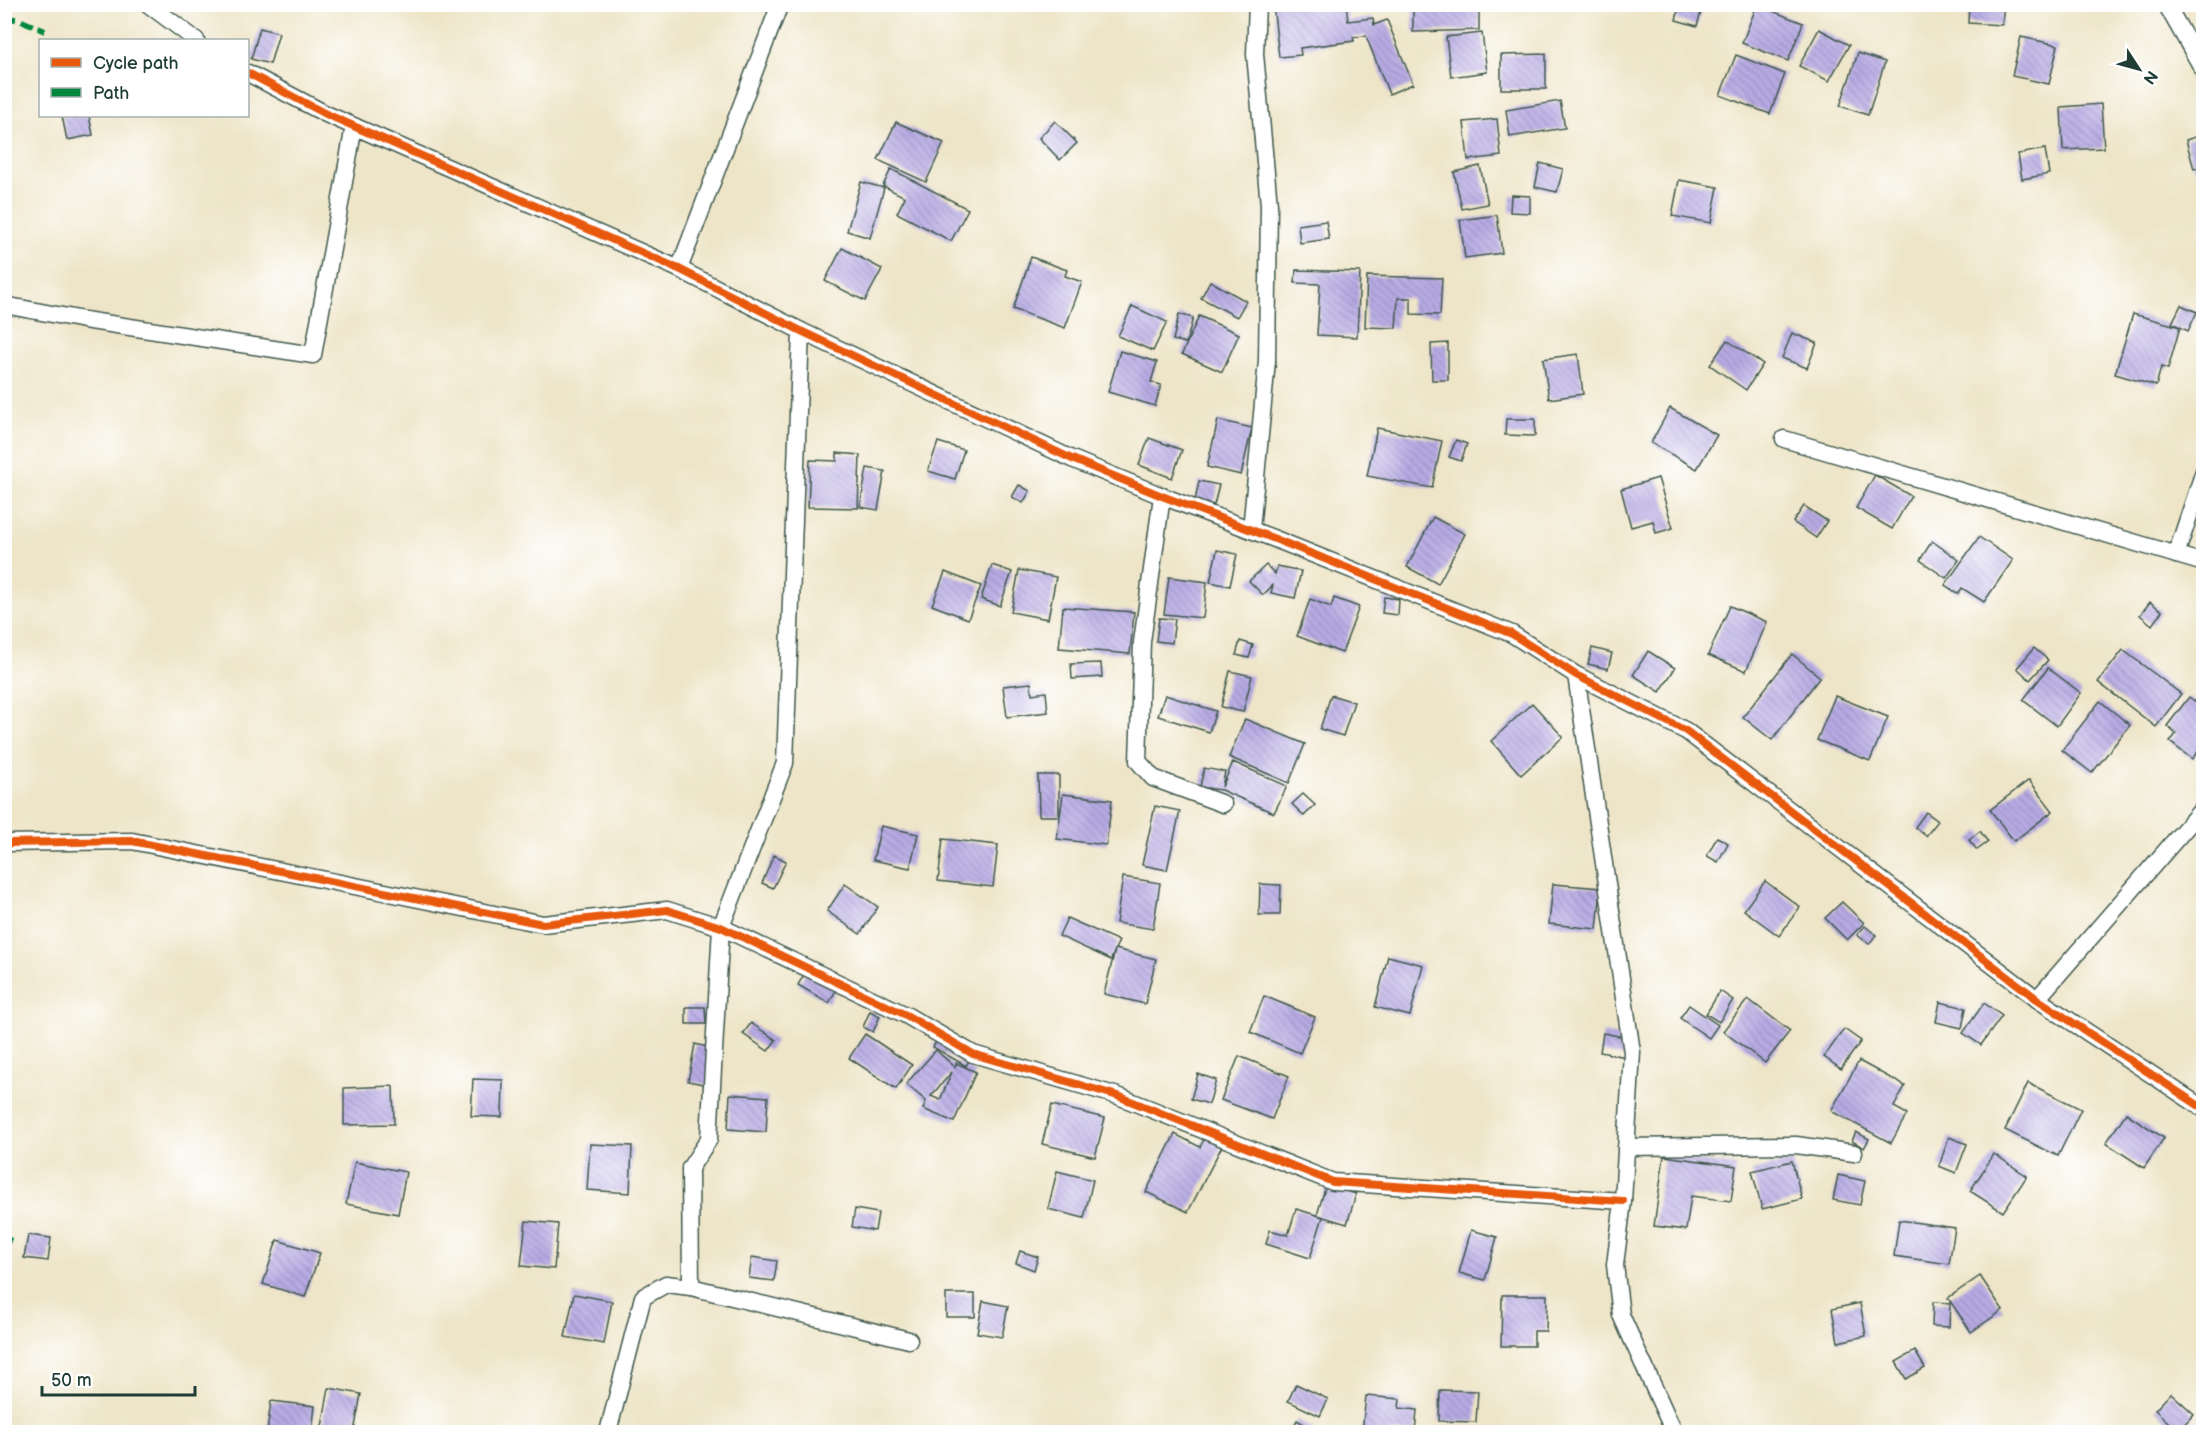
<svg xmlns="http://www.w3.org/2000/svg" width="2208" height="1437" viewBox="0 0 2208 1437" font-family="'Balsamiq Sans',sans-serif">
  <defs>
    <pattern id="building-back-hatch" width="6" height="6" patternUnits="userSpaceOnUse" patternTransform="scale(1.5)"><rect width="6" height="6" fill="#b8abe5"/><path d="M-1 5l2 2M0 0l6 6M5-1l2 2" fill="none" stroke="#958cba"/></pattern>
  </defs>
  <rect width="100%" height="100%" fill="#fff"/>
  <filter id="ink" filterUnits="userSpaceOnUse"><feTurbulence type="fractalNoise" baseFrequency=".0167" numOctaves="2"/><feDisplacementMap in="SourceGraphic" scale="12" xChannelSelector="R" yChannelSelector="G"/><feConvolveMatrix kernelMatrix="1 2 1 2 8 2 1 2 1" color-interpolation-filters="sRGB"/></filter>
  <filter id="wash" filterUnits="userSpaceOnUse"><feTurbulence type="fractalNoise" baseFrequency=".008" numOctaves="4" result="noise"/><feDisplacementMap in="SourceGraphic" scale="24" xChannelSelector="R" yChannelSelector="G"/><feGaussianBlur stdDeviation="1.35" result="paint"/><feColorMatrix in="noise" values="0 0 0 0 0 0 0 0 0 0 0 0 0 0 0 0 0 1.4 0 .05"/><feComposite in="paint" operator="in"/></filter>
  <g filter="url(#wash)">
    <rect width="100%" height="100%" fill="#eee5c8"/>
    <g id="blocks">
      <g fill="url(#building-back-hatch)" fill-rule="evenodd">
        <path d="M1273 4H1346L1348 21 1373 18 1374 25 1387 20 1413 84 1389 94 1366 36 1353 37 1354 41 1300 48 1301 55 1279 57Z"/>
        <path d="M1479 4V30L1413 32V6Z"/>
        <path d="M1969 4H2004L2002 25 1968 23Z"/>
        <path d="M1680 5H1703L1697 26 1676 20Z"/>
        <path d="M1757 5 1803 23 1788 61 1742 43Z"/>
        <path d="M260 28 279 33 270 64 251 59Z"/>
        <path d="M1819 29 1849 45 1829 81 1799 66Z"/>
        <path d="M1482 33 1487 72 1451 77 1446 37Z"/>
        <path d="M2021 37 2058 45 2049 84 2012 76Z"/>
        <path d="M1858 53 1885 62 1868 115 1840 106Z"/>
        <path d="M1546 54V89H1501V55Z"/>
        <path d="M1736 55 1785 74 1770 114 1720 95Z"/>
        <path d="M1560 101 1565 128 1510 137 1506 110Z"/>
        <path d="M2101 104 2104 148 2063 150 2061 107Z"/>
        <path d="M62 116H89L93 135 67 140Z"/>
        <path d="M1497 119 1501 156 1468 160 1464 122Z"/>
        <path d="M1055 121 1077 143 1060 160 1039 138Z"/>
        <path d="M896 122 944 143 926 182 878 160Z"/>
        <path d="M2204 134V167L2194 169 2186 140Z"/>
        <path d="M2045 149 2049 174 2022 179 2018 154Z"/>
        <path d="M1540 163 1563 169 1557 192 1535 187Z"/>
        <path d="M1480 166 1488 204 1462 209 1454 172Z"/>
        <path d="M891 169 968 209 951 241 897 213 905 197 883 186Z"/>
        <path d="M1679 180 1718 187 1711 223 1672 216Z"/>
        <path d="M861 182 884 188 870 238 847 231Z"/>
        <path d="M1511 195 1530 196V213L1510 212Z"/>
        <path d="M1497 215 1502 253 1465 258 1460 220Z"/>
        <path d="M1326 221 1329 239 1300 243 1298 225Z"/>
        <path d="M842 248 882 269 865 301 825 281Z"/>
        <path d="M1031 257 1067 270 1065 276 1082 282 1065 328 1013 309Z"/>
        <path d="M1296 270 1360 272 1357 337 1317 335 1320 284 1295 283Z"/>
        <path d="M1367 276 1442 278 1440 315 1411 314V298H1398L1396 328 1365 327Z"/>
        <path d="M1210 281 1246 301 1237 317 1201 298Z"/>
        <path d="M2181 305 2197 312 2188 331 2172 323Z"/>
        <path d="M1132 306 1167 322 1153 351 1118 336Z"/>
        <path d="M1179 314 1193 318 1186 343 1173 340Z"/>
        <path d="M2133 314 2180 327 2168 369 2161 367 2156 386 2115 374Z"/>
        <path d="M1199 316 1239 334 1222 372 1182 354Z"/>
        <path d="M1792 333 1817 343 1807 368 1782 358Z"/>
        <path d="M1727 340 1763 364 1746 390 1710 365Z"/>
        <path d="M1448 343V380H1432L1431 344Z"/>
        <path d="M1120 351 1157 362 1151 382 1161 385 1155 406 1108 392Z"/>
        <path d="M1578 354 1583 394 1549 399 1543 359Z"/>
        <path d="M1670 408 1717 435 1697 469 1651 443Z"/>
        <path d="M1506 419H1535V436L1505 435Z"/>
        <path d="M1218 420 1252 428 1241 475 1207 467Z"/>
        <path d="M1377 428 1442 441 1432 488 1367 476Z"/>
        <path d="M1149 438 1182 450 1172 478 1139 465Z"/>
        <path d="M1456 440 1467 444 1461 461 1449 457Z"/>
        <path d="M938 442 964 450 955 479 928 471Z"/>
        <path d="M837 453 860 455 858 508 808 507 810 460 837 461Z"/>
        <path d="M867 468 885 471 878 510 860 507Z"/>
        <path d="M1875 475 1911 496 1892 529 1856 508Z"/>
        <path d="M1658 478 1673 528 1656 533 1653 521 1631 527 1621 489Z"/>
        <path d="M1199 481 1219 485 1214 505 1195 501Z"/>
        <path d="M1019 485 1030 491 1023 503 1012 497Z"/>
        <path d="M1804 506 1827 521 1816 538 1793 522Z"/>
        <path d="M1433 517 1465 534 1438 584 1407 567Z"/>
        <path d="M1979 537 2013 560 1984 602 1962 588 1958 594 1945 585Z"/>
        <path d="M1932 541 1959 560 1946 578 1920 560Z"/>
        <path d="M1217 550 1237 554 1230 586 1210 582Z"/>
        <path d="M992 565 1012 572 1000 606 981 599Z"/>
        <path d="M1266 565 1275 574 1277 566 1301 571 1295 598 1271 593 1273 585 1263 595 1249 581Z"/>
        <path d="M1019 570 1056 577 1048 619 1011 612Z"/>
        <path d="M945 572 981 586 968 619 932 605Z"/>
        <path d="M1169 577 1207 582 1203 618 1164 614Z"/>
        <path d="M1384 597 1399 599 1398 615 1382 613Z"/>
        <path d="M1334 598 1359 607 1342 653 1297 636 1310 599 1331 607Z"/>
        <path d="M2150 602 2162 611 2152 625 2140 615Z"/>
        <path d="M1730 606 1767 622 1746 671 1708 655Z"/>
        <path d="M1063 607 1134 612 1130 654 1059 648Z"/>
        <path d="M1159 618 1175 619 1172 643 1156 641Z"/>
        <path d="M1240 641 1253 645 1249 658 1236 655Z"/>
        <path d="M1592 648 1612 653 1608 669 1588 664Z"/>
        <path d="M2034 648 2048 660 2030 680 2017 668Z"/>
        <path d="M2123 650 2181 694 2156 727 2098 682Z"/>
        <path d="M1648 651 1675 668 1660 692 1633 675Z"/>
        <path d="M1792 654 1820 677 1772 740 1743 717Z"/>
        <path d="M1101 663 1102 677 1072 679 1071 664Z"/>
        <path d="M2048 668 2081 693 2057 726 2023 700Z"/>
        <path d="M1230 671 1252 676 1243 712 1221 707Z"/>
        <path d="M1031 683 1032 694 1046 692 1048 712 1007 717 1003 686Z"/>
        <path d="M1165 695 1216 711 1209 732 1158 716Z"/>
        <path d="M1331 695 1354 702 1343 736 1320 729Z"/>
        <path d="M1835 696 1888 717 1870 761 1817 740Z"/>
        <path d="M2189 697 2204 708V744L2192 759 2170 742 2176 734 2167 726Z"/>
        <path d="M2100 701 2130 725 2092 773 2062 750Z"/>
        <path d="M1532 703 1563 737 1521 775 1491 741Z"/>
        <path d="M1245 719 1305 744 1289 783 1229 757Z"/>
        <path d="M1233 762 1287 786 1274 813 1221 790 1200 787 1204 768 1225 772 1222 787Z"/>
        <path d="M1038 775H1059V816H1039Z"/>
        <path d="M2029 780 2053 811 2014 841 1990 810Z"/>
        <path d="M1063 794 1112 800 1106 845 1057 839Z"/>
        <path d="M1303 794 1315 805 1304 816 1292 804Z"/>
        <path d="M1155 806 1180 811 1167 870 1142 865Z"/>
        <path d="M1926 812 1938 821 1926 836 1915 827Z"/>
        <path d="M881 826 918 834 910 868 873 860Z"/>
        <path d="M1980 831 1988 842 1977 850 1969 840Z"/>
        <path d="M1717 837 1728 843 1718 862 1707 856Z"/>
        <path d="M943 839 998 845 993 887 938 881Z"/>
        <path d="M774 855 786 861 773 888 762 883Z"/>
        <path d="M1123 877 1160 883 1153 929 1116 923Z"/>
        <path d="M1765 881 1800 907 1779 936 1744 910Z"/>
        <path d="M845 884 878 907 860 934 827 911Z"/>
        <path d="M1260 884 1281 885 1280 915H1259Z"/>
        <path d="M1553 884 1601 888 1597 929 1549 924Z"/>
        <path d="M1842 902 1864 923 1847 940 1825 918Z"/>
        <path d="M1067 918 1119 941 1115 949 1156 959 1145 1004 1104 994 1115 950 1111 960 1059 936Z"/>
        <path d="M1865 926 1876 935 1869 944 1857 935Z"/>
        <path d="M1388 956 1423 965 1410 1016 1375 1007Z"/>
        <path d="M806 971 837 988 829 1003 798 985Z"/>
        <path d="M1720 991 1733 1000 1719 1022 1706 1014Z"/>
        <path d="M1264 996 1315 1017 1300 1053 1250 1032Z"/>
        <path d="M1748 999 1790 1031 1765 1063 1723 1031Z"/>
        <path d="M1940 1002 1966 1008 1962 1028 1936 1022Z"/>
        <path d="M1984 1003 2002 1016 1981 1045 1963 1033Z"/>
        <path d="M1689 1005 1718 1025 1709 1038 1680 1018Z"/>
        <path d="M686 1007H705L706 1024H686Z"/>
        <path d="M870 1011 880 1016 873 1032 863 1027Z"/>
        <path d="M751 1023 776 1040 768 1051 743 1034Z"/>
        <path d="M1844 1029 1861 1041 1841 1069 1824 1057Z"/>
        <path d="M1603 1033 1635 1039 1631 1058 1600 1052Z"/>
        <path d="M865 1034 912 1065 896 1089 849 1058Z"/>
        <path d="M940 1035 973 1054 966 1066 933 1047Z"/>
        <path d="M695 1044 720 1050 713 1086 688 1081Z"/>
        <path d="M936 1050 955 1067 956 1063 976 1072 954 1122 923 1109 926 1101 906 1084ZM952 1072 940 1100 931 1096Z"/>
        <path d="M1239 1056 1289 1076 1272 1119 1221 1100Z"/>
        <path d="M1859 1061 1905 1086 1894 1107 1907 1114 1891 1143 1831 1111Z"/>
        <path d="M1198 1074 1216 1080 1209 1104 1191 1099Z"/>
        <path d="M473 1079 503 1080 502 1117 471 1116Z"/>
        <path d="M2028 1083 2081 1109 2058 1156 2005 1130Z"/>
        <path d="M393 1086 394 1124 344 1125V1088Z"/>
        <path d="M730 1094 768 1097 766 1132 728 1129Z"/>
        <path d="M1052 1105 1105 1118 1095 1157 1042 1144Z"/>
        <path d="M2126 1113 2164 1138 2144 1168 2106 1143Z"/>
        <path d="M1208 1132 1225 1140 1188 1212 1146 1192 1175 1134 1200 1147Z"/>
        <path d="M1856 1132 1869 1139 1864 1148 1852 1141Z"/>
        <path d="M1949 1137 1967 1144 1956 1173 1939 1166Z"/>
        <path d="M590 1144 632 1146 630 1193 587 1190Z"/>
        <path d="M1994 1154 2027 1176 2003 1212 1970 1191Z"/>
        <path d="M1664 1156 1736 1166 1731 1201 1691 1196 1686 1230 1654 1226Z"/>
        <path d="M1792 1161 1802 1199 1762 1209 1752 1171Z"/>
        <path d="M355 1162 406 1172 398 1214 346 1204Z"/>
        <path d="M1057 1171 1093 1180 1084 1218 1048 1209Z"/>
        <path d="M1838 1175 1865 1181 1860 1205 1833 1200Z"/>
        <path d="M1326 1185 1356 1194 1347 1224 1317 1215Z"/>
        <path d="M855 1209 878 1213 875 1231 852 1227Z"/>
        <path d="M1296 1209 1323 1217 1310 1258 1266 1244 1270 1230 1288 1235Z"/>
        <path d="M1899 1220 1955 1228 1949 1264 1894 1256Z"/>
        <path d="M526 1221 558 1224 554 1269 521 1266Z"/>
        <path d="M1471 1230 1497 1237 1485 1280 1459 1273Z"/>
        <path d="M28 1235 51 1238 48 1261 24 1258Z"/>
        <path d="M277 1240 320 1253 305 1297 263 1284Z"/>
        <path d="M1020 1251 1038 1257 1034 1270 1016 1263Z"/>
        <path d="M752 1257 777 1261 774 1281 749 1278Z"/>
        <path d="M1980 1276 2003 1310 1971 1332 1948 1298Z"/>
        <path d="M574 1294 612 1301 604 1344 565 1337Z"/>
        <rect x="946" y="1294" width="29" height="23"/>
        <path d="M1502 1295H1547L1546 1331H1534V1346H1501Z"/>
        <path d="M983 1301 1008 1306 1002 1337 977 1333Z"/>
        <path d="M1933 1302 1950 1303 1949 1327 1932 1326Z"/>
        <path d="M1860 1303 1866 1336 1838 1342 1832 1309Z"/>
        <path d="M1915 1351 1925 1368 1906 1379 1896 1362Z"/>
        <path d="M1296 1384 1328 1399 1320 1416 1288 1401Z"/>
        <path d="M329 1388 361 1394 354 1432H321Z"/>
        <path d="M1440 1390 1478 1391 1476 1422 1439 1421Z"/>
        <path d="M2171 1393 2194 1414 2178 1431 2155 1410Z"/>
        <path d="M1366 1396 1400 1399 1399 1408 1417 1410 1415 1432H1362Z"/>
        <path d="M271 1401 315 1406 312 1432H267Z"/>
        <path d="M1297 1420 1317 1432H1290Z"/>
      </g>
    </g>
  </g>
  <g filter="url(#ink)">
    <use href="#blocks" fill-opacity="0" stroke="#3e564a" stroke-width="1.5"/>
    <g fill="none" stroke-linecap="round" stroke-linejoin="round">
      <defs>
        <g id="minor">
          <path d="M148 4 196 40"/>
          <path d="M2166 4 2204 71"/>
          <path d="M248 73 326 114 679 269 801 331 1072 459 1162 496 1275 539 1512 634 1576 675 1686 731 2037 999 2204 1109"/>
          <path d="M679 269 780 4"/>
          <path d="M4 305 84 320 313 355 354 126"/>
          <path d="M801 331 785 763 721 927 709 1139 690 1168 691 1287 909 1340"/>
          <path d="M1784 439 2204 563"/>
          <path d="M1162 496 1142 642 1138 761 1153 778 1223 804"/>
          <path d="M1251 530 1267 361 1269 205 1255 54 1257 4"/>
          <path d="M2176 555 2204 471"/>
          <path d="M1576 675 1632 1052 1623 1201 1615 1265 1621 1315 1674 1432"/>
          <path d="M4 843 132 841 543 924 667 910 721 927 906 1015 973 1054 1118 1096 1333 1182 1623 1201"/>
          <path d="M2037 999 2204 807"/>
          <path d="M1626 1147 1796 1145 1854 1153"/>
          <path d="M608 1432 643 1297 666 1284 691 1287"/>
        </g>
      </defs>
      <use href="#minor" stroke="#3e564a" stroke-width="19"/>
      <use href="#minor" stroke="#fff" stroke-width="16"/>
      <g stroke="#00873e" stroke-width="6" stroke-dasharray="12 6" stroke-linecap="butt">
        <path d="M4 18 17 19 45 31"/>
        <path d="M4 1238 11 1241"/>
      </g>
      <defs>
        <g id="cycleway">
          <path d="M248 73 326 114 679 269 801 331 1072 459 1162 496 1275 539 1512 634 1576 675 1686 731 2037 999 2204 1109"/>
          <path d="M4 843 132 841 543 924 667 910 721 927 906 1015 973 1054 1118 1096 1333 1182 1623 1201"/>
        </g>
      </defs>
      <use href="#cycleway" stroke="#fff" stroke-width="11"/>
      <use href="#cycleway" stroke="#e8590c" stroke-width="8"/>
    </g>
  </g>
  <rect width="2208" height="1437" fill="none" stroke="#fff" stroke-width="24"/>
  <rect x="39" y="39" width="210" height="78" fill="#ffffff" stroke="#a5b1ae" stroke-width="1.5"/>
  <rect x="51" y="58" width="30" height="9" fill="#e8590c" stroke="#a5b1ae" stroke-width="1.5"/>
  <text x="93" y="69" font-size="18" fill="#1f3d34">Cycle path</text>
  <rect x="51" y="88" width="30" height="9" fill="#00873e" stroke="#a5b1ae" stroke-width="1.5"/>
  <text x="93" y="99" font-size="18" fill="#1f3d34">Path</text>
  <g transform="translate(2139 69) rotate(126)" stroke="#ffffff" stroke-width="4.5" paint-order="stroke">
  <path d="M0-4.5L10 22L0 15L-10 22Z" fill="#1f3d34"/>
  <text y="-9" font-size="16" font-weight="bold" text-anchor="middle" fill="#1f3d34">N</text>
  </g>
  <path d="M42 1386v9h153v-9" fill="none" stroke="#1f3d34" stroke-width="3"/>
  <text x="51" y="1386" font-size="18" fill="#1f3d34" stroke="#ffffff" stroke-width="4.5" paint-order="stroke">50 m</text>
</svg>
